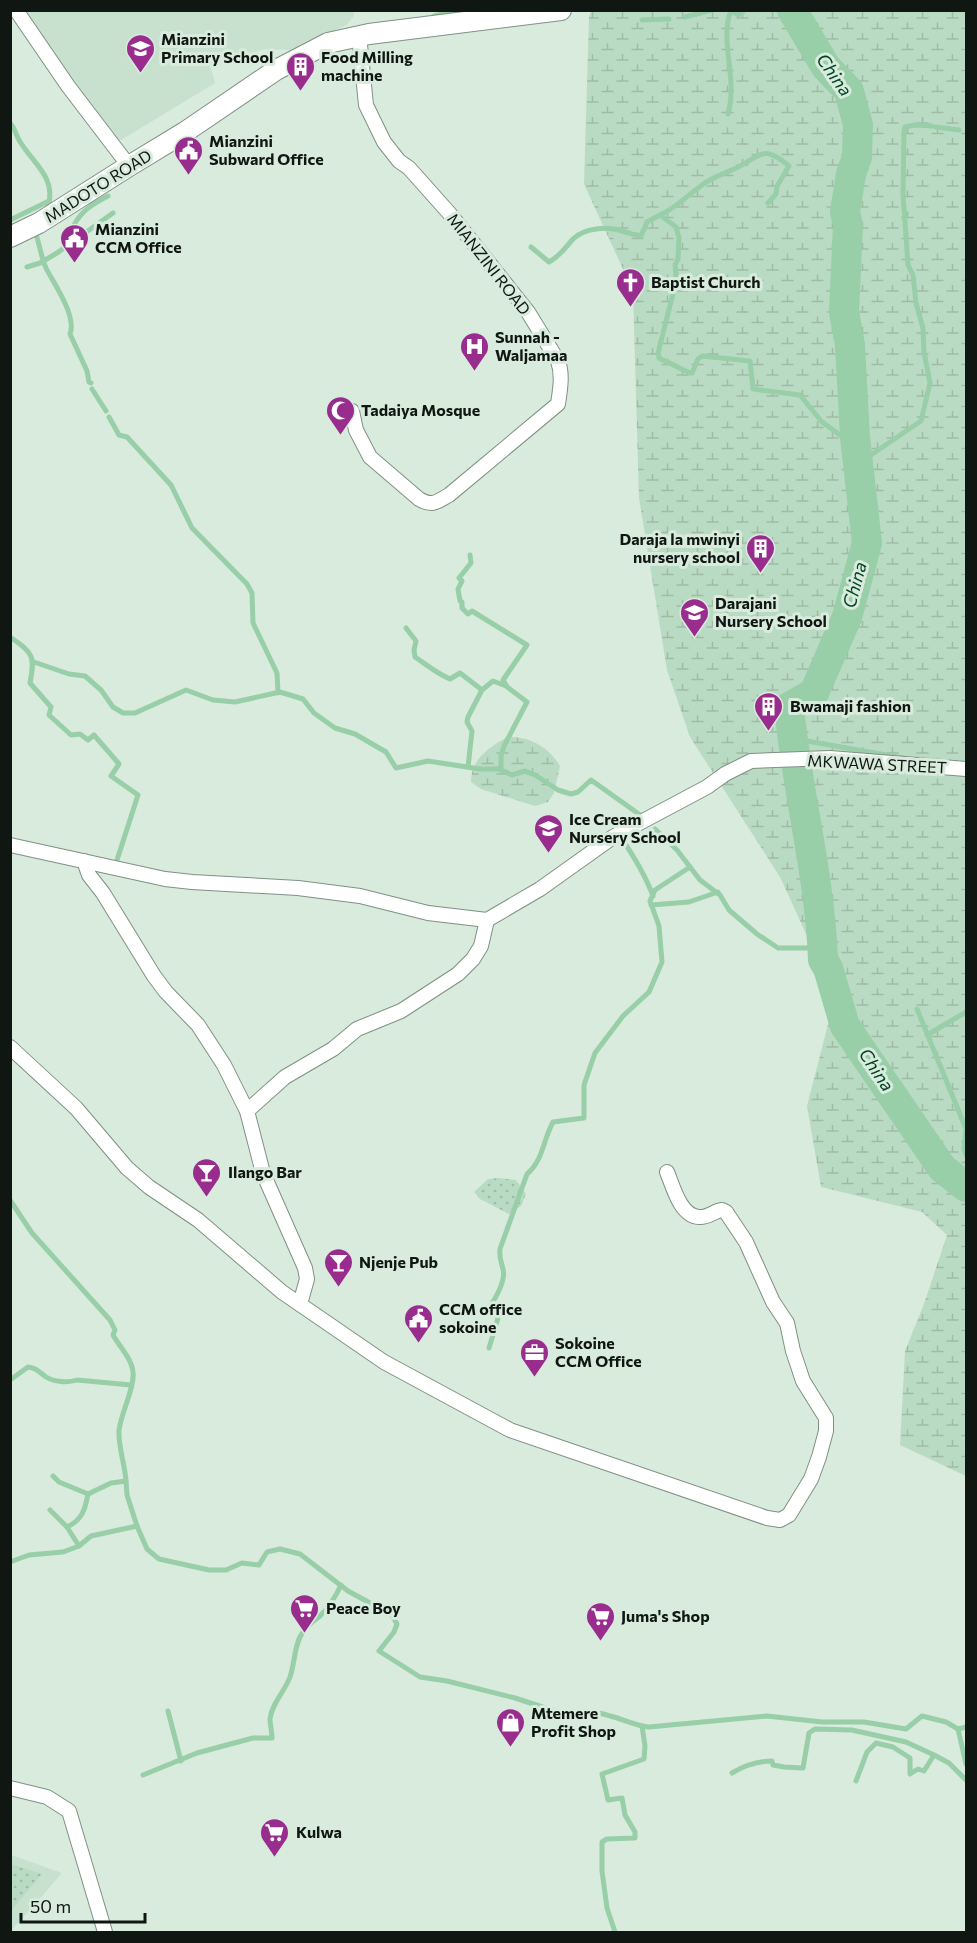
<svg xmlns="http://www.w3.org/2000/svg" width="977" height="1943" viewBox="0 0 977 1943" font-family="Commissioner,sans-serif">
  <defs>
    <pattern id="green-dots" width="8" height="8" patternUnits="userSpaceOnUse" patternTransform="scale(1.5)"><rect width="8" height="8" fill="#badbc3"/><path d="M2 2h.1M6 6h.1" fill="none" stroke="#9fbba6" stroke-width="1.8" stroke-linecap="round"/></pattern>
    <pattern id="wetland-marsh" width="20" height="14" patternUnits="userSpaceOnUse" patternTransform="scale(1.5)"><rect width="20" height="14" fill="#badbc3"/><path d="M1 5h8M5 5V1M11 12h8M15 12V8" fill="none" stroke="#9fbba6"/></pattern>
  </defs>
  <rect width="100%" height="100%" fill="#d8ebdd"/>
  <g fill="#c7e1ce">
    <path d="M24 11H354V16L346 25 292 50 265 49 210 65 215 83 121 140 109 136Z"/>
    <path d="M11 1855 62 1873 11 1931Z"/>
  </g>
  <g fill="url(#green-dots)">
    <path d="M499 1178 516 1180 526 1194 521 1206 509 1214 480 1199 474 1192 488 1179Z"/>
    <path d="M11 1864 42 1874 11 1911 10 1864Z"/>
  </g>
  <g fill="url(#wetland-marsh)">
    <path d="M591 11H966V1476L900 1445 905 1351 924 1304 947 1235 922 1212 821 1187 807 1106 835 997 780 877 690 737 667 670 639 498 633 291 584 184 589 17Z"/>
    <path d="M507 737C530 736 549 747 560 766L554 793 548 802 535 806 481 789 471 782C471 758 489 748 507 737Z"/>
  </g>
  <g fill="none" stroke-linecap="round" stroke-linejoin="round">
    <g stroke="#98cea8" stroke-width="5">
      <path d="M434 16 461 10"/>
      <path d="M685 17 712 10"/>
      <path d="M642 20 669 19"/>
      <path d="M728 114C738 79 720 44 730 13L734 12 738 15 745 10"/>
      <path d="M10 123C15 128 16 135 19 140 33 164 57 177 48 207"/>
      <path d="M936 127 959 130"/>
      <path d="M660 215C676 208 688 195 702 185 714 176 727 173 740 166 763 153 765 146 789 166L777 186 776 194 768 203"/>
      <path d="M10 220 49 201"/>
      <path d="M35 231C39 242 41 257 46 268 54 284 77 316 70 334L87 371 89 382 91 383"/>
      <path d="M76 238 79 232 74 225C81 211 94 203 108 196"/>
      <path d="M531 247 549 262C560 256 565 248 573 239 584 228 607 226 622 231 629 233 634 235 641 236L647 222 660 215 676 227 679 238 678 259 675 265 676 274 675 286 658 353 659 358 690 373H692L698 359 702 356 750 361 753 389 800 395 822 422 844 438 855 437"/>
      <path d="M27 267 40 263 57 253 113 213"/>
      <path d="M92 389 106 411"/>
      <path d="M109 417 119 435 127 437 171 485 192 528 247 584 252 593 253 623 277 673 278 693"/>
      <path d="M859 463 921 421 930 383 924 352 923 328 916 303 913 275 908 265 903 194 904 131 905 127 915 125 932 126"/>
      <path d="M470 555 471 563 459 578 462 581 458 589 460 601 462 602V608L468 614 472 611 527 645 503 680 506 685"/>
      <path d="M406 628 416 641 414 650 415 657C427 665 436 673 450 679L460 673 482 690"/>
      <path d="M10 637C34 653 35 657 30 683L51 707 49 715 71 735 80 734 88 740 94 735 119 764 111 776 138 795 117 860"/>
      <path d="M34 662 69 674 85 676 101 690 113 707 123 713H135L186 690 213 700 235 702 280 692 303 699 314 713 335 728 355 734 386 752 396 768 428 761 480 769H499L512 775 525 771 535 775 558 790 571 794 578 792 591 780 643 817"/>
      <path d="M793 741H807L903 758"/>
      <path d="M468 767 472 731 467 722 468 717 482 690 493 681 506 686 527 702 504 746 501 756V770"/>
      <path d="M655 829 677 850 700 880 720 895 729 910 757 934 778 948H823"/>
      <path d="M620 836C633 855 645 874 653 896"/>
      <path d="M651 905 689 902 718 892"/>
      <path d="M917 1009 966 1129 964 1149 966 1155"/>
      <path d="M927 1035 966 1012"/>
      <path d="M10 1200 32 1233 110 1320 115 1330 113 1335C119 1346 132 1359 133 1372 135 1387 121 1413 119 1430 118 1447 125 1464 126 1481"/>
      <path d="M489 1348 498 1318 490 1306C496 1298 506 1280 503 1269 501 1261 499 1258 500 1249L527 1174C543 1161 543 1140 553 1122L584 1118V1085L595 1053 623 1016 649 992 662 962 659 926 650 901 655 890 690 867"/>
      <path d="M10 1380 28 1367C37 1368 39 1372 46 1377 54 1382 68 1383 77 1380L131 1385"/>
      <path d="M53 1476 59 1482 88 1494 111 1483 126 1481 127 1495 137 1526"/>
      <path d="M50 1510 67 1527 79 1546"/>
      <path d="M67 1527C82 1520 85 1510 88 1494"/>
      <path d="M10 1562 29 1555 63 1552 79 1546 91 1536 137 1526 147 1549 159 1559 209 1570H226L242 1563 259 1565 267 1552 280 1549 300 1554 348 1591 392 1615 397 1624 394 1632 379 1651 420 1677 447 1681 515 1698 573 1717 581 1718 585 1712C593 1712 602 1713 610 1716 623 1719 636 1726 649 1727L767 1716 822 1722H864L906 1729 922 1716 946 1722 958 1729 966 1727"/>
      <path d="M168 1711 181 1761"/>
      <path d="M958 1729 966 1764"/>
      <path d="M934 1755 949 1763 966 1780"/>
      <path d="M732 1773C745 1765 757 1761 772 1761L773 1765 784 1767 803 1768 809 1733 815 1729 852 1730 906 1742 934 1755 924 1771 918 1769 910 1774V1758L893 1747 876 1743 867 1752 856 1781"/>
      <path d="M143 1775 197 1753 253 1738H272C272 1731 270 1725 270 1719 272 1703 285 1691 290 1677 295 1663 294 1644 303 1632 307 1625 314 1621 320 1616 328 1608 336 1596 341 1585"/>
      <path d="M615 1932 607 1908 602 1871V1842L607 1839 635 1838V1832L625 1815 622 1798 608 1800 602 1774 644 1759 645 1746 642 1726"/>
    </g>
    <path stroke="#98cea8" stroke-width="30" d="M792 10 826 67 849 91 858 125 857 157 851 174 845 212 848 225 844 312 850 345 855 437 867 543 847 617 814 693 789 707C797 792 820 875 823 960L828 968 845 1026 942 1168 966 1187"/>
    <defs>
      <g id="minor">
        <path d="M16 10 68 86 129 166"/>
        <path d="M352 411 356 430 370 457 419 499C433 507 436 502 449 495L558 404C560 390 563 375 558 361L528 312 450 214 409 168 399 161 384 142 366 105 359 35"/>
        <path d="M10 845 165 879 192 882 298 888 360 896 428 913 487 920 540 889 613 837 707 787 725 774 751 761 830 758 966 769"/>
        <path d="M84 861 89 875 103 893 154 976 166 992 198 1025 224 1065 247 1111 263 1173 305 1268 307 1279 300 1304"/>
        <path d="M10 1047 76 1108 127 1168 149 1187 198 1220 282 1292 384 1362 510 1430 767 1518 780 1520 789 1515 811 1479 819 1457 826 1431V1418L803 1381 793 1351 787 1323 773 1302 746 1242 726 1212 722 1210C714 1211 708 1218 699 1217 680 1216 673 1186 667 1172"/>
        <path d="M247 1111 285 1077 333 1049 357 1029 401 1011 458 974 473 959 481 946 487 920"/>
        <path d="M10 1788 47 1797 69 1811 105 1932"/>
      </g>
      <path id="secondary" d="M10 237 39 223 129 166 185 132 276 70 328 43 369 34 561 10"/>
    </defs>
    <use href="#minor" stroke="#7f9184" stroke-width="16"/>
    <use href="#secondary" stroke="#7f9184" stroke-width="22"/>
    <use href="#minor" stroke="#fff" stroke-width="14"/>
    <use href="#secondary" stroke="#fff" stroke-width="20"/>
  </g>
  <defs>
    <symbol id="school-pin" viewBox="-11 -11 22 30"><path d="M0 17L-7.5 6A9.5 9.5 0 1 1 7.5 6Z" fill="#982d8e" stroke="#d8ebdd"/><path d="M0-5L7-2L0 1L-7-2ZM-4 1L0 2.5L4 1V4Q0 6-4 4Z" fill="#fff"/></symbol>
    <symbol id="building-pin" viewBox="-11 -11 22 30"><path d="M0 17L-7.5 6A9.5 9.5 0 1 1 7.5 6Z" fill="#982d8e" stroke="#d8ebdd"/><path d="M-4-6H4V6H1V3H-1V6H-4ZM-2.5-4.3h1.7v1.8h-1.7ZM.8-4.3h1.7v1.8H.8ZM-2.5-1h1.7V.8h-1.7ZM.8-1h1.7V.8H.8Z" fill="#fff"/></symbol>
    <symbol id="civic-pin" viewBox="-11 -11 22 30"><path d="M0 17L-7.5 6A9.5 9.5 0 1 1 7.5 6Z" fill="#982d8e" stroke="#d8ebdd"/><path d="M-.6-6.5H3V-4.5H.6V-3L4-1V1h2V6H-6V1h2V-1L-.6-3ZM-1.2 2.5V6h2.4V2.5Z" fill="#fff"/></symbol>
    <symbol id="church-pin" viewBox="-11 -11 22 30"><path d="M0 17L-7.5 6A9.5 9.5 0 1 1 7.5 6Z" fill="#982d8e" stroke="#d8ebdd"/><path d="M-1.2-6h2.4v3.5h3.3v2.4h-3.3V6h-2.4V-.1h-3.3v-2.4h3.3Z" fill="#fff"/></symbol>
    <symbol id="hospital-pin" viewBox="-11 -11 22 30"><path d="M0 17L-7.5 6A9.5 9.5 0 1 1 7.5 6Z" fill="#982d8e" stroke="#d8ebdd"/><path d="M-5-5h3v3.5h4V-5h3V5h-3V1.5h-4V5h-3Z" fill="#fff"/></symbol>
    <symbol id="mosque-pin" viewBox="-11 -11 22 30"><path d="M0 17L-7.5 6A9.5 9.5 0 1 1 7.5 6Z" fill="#982d8e" stroke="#d8ebdd"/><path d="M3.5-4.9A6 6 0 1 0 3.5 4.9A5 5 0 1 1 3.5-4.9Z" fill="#fff"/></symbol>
    <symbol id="bar-pin" viewBox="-11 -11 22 30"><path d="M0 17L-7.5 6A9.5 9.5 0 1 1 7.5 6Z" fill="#982d8e" stroke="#d8ebdd"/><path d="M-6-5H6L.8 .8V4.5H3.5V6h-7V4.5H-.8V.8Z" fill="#fff"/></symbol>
    <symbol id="office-pin" viewBox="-11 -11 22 30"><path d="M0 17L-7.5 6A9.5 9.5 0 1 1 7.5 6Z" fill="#982d8e" stroke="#d8ebdd"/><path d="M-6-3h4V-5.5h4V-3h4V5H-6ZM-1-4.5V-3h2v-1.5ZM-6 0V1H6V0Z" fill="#fff"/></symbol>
    <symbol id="supermarket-pin" viewBox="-11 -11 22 30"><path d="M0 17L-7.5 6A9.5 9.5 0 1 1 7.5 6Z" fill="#982d8e" stroke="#d8ebdd"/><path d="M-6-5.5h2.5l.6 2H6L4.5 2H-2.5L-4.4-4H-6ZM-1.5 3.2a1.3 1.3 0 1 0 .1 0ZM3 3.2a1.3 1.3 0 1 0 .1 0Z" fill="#fff"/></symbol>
    <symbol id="shop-pin" viewBox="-11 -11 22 30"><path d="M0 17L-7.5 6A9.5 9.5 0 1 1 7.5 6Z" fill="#982d8e" stroke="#d8ebdd"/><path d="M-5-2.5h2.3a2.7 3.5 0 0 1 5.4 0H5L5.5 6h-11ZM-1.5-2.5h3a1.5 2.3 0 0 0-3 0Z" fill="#fff"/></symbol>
  </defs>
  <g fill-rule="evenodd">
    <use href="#school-pin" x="124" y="32" width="33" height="45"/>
    <use href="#building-pin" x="284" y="50" width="33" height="45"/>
    <use href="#civic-pin" x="172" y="134" width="33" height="45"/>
    <use href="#civic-pin" x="58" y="222" width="33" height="45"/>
    <use href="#church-pin" x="614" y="266" width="33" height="45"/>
    <use href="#hospital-pin" x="458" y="330" width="33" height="45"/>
    <use href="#mosque-pin" x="324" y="394" width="33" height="45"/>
    <use href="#building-pin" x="744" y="532" width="33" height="45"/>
    <use href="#school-pin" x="678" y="596" width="33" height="45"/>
    <use href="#building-pin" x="752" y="690" width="33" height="45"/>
    <use href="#school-pin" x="532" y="812" width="33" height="45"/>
    <use href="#bar-pin" x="190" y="1156" width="33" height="45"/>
    <use href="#bar-pin" x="322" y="1246" width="33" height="45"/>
    <use href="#civic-pin" x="402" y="1302" width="33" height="45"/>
    <use href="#office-pin" x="518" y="1336" width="33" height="45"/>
    <use href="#supermarket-pin" x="288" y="1592" width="33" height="45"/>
    <use href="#supermarket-pin" x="584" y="1600" width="33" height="45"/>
    <use href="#shop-pin" x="494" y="1706" width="33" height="45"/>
    <use href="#supermarket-pin" x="258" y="1816" width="33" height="45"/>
  </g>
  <g text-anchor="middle" stroke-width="6" stroke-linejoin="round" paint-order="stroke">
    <g font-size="16" font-weight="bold" fill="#101712" stroke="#d8ebdd" text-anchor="start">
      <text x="161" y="45">Mianzini<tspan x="161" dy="18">Primary School</tspan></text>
      <text x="321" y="63">Food Milling<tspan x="321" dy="18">machine</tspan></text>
      <text x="209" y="147">Mianzini<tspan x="209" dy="18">Subward Office</tspan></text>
      <text x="95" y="235">Mianzini<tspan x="95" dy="18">CCM Office</tspan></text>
      <text x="651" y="288">Baptist Church</text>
      <text x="495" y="343">Sunnah -<tspan x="495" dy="18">Waljamaa</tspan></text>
      <text x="361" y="416">Tadaiya Mosque</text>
      <text x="740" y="545" text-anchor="end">Daraja la mwinyi<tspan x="740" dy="18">nursery school</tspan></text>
      <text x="715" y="609">Darajani<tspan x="715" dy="18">Nursery School</tspan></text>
      <text x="790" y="712">Bwamaji fashion</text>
      <text x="569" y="825">Ice Cream<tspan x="569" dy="18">Nursery School</tspan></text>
      <text x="228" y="1178">Ilango Bar</text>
      <text x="359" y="1268">Njenje Pub</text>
      <text x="439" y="1315">CCM office<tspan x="439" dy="18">sokoine</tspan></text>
      <text x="555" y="1349">Sokoine<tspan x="555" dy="18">CCM Office</tspan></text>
      <text x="326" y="1614">Peace Boy</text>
      <text x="621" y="1622">Juma's Shop</text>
      <text x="531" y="1719">Mtemere<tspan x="531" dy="18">Profit Shop</tspan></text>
      <text x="296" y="1838">Kulwa</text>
    </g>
    <g font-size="16" fill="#101712" stroke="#d8ebdd">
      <text transform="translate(98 186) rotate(-32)" y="6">MADOTO ROAD</text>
      <text transform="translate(489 264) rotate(52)" y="6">MIANZINI ROAD</text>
      <text transform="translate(877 764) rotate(3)" y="6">MKWAWA STREET</text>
    </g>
    <g font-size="18" font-style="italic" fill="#014422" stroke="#d8ebdd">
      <text transform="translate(834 75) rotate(55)" y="6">China</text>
      <text transform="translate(855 585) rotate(-75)" y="6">China</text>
      <text transform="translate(876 1070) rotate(56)" y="6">China</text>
    </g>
  </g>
  <rect width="977" height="1943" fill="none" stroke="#101712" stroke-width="24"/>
  <path d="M21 1913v9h124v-9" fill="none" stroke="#101712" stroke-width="3"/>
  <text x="30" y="1913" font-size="18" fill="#101712" stroke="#d8ebdd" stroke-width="4.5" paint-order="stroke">50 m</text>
</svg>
